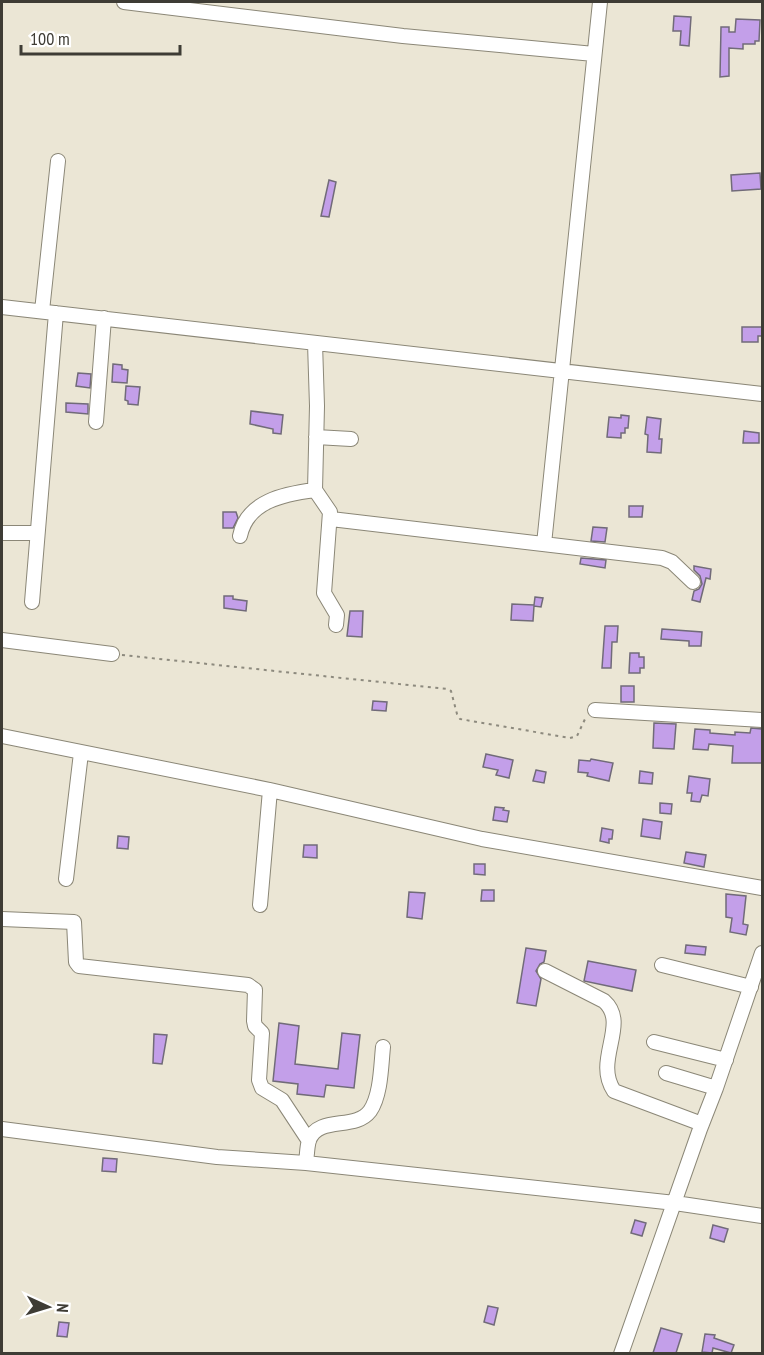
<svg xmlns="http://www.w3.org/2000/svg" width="764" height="1355" font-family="'PT Sans Narrow',sans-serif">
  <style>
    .building { fill: #c39fe9; stroke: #716b79; stroke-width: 1.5 }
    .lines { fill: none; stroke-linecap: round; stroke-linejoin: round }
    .minor-casing { stroke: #8b8777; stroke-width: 16 }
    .path { stroke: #8d8a7e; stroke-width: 2; stroke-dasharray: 3 4.5; stroke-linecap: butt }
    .minor { stroke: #fff; stroke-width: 14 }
  </style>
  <rect width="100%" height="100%" fill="#ebe6d5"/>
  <path class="building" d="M674 16 691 17 689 46 680 45 681 31H673Z
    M736 19 760 20 759 41H755V44H743V49L729 48V76L720 77 721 27H729V32H735Z
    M760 173 761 189 732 191 731 175Z
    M329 180 336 182 329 217 321 216Z
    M742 327H762V336H758V342H742Z
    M113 364 122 365V369L128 370 127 383 112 382Z
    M78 373 91 374 90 388 76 386Z
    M126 386 140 387 138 405 128 404V401L125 400Z
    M66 403 88 404V414L66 412Z
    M251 411 283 415 281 434 273 433V429L250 424Z
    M621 415 629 416 628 428H625V433H621V438L607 437 609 417 621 418Z
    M647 417 661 419 659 439H662L661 453 647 452 648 435 645 434Z
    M744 431 759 433V443H743Z
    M629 506H643L642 517H629Z
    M223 512H236L238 518 233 528H223Z
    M593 527 607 528 605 542 591 541Z
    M581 558 606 560 605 568 580 564Z
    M694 566 711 569 710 579 706 578 700 602 692 600 694 591 699 589 702 584 700 576 694 570Z
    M224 596H233V599L247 601 246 611 224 608Z
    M535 597 543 598 541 607 534 606 533 621 511 620 512 604 534 605Z
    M350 611H363L362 637 347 636Z
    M605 626H618L617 642H612L611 668H602Z
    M662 629 702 632 701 646H689V641L661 639Z
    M630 653H639V657H644V668H640V673H629Z
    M621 686H634V702H621Z
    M373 701 387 702 386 711 372 710Z
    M654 723 676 724 674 749 653 748Z
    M751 728 762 729V763H732L733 746 709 744 708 750 693 749 695 729 710 730V733L735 735V732L750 733Z
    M486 754 513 760 509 778 496 775 498 770 483 767Z
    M591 759 613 763 609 781 587 776 588 773 578 772 579 760 590 761Z
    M536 770 546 772 544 783 533 781Z
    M640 771 653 773 652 784 639 783Z
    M689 776 710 779 708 796 702 795 700 802 691 801 692 793H687Z
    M660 803 672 804 671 814 660 813Z
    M495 807 504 808 503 810 509 811 507 822 493 820Z
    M643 819 662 822 660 839 641 836Z
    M602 828 613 830 612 839H609V843L600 841Z
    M118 836 129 837 128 849 117 848Z
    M304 845H317V858L303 857Z
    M686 852 706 855 704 867 684 863Z
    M474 864H485V875L474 874Z
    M482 890H494V901H481Z
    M409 892 425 893 422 919 407 917Z
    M726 894 746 896 743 924 748 925 746 935 730 932 732 918 726 917Z
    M686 945 706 947 705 955 685 953Z
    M526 948 546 951 544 962 540 964 536 971 541 979 536 1006 517 1003Z
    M588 961 636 970 632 991 584 981Z
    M279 1023 299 1026 295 1064 338 1069 342 1033 360 1035 354 1088 326 1085 324 1097 297 1094 298 1084 273 1081Z
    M154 1034 167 1035 162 1064 153 1063Z
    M103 1158 117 1159 116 1172 102 1171Z
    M635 1220 646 1223 642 1236 631 1233Z
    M713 1225 728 1229 724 1242 710 1238Z
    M488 1306 498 1308 494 1325 484 1322Z
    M59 1322 69 1323 67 1337 57 1336Z
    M661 1328 682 1334 676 1353H653Z
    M705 1334 715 1335 714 1338 734 1345 731 1353 713 1348 712 1353 702 1352Z"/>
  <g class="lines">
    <g class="minor-casing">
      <path id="minor" d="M124 2 403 36 594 54
        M2 307 762 394
        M42 311 58 161
        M315 343 317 406 315 490 330 512 324 593 337 615 336 625
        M96 422 104 318
        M316 437 351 439
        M331 519 662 558 672 562 693 582
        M2 533H37
        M240 536C247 501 284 494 315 490
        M544 544 600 2
        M32 602 56 313
        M2 640 112 654
        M595 710 762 720
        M2 736 270 790 482 839 762 888
        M66 879 81 753
        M260 905 270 790
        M2 919 74 922 76 962 79 966 248 985 255 990 254 1021 255 1026 262 1033 259 1080 262 1088 282 1100 309 1141
        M662 965 751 987
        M545 971 604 1001C630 1024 593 1060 614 1091L702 1124
        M654 1042 726 1060
        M666 1073 716 1088
        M2 1129 217 1157 306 1163 675 1203 762 1216
        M306 1163C307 1155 307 1147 309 1140 319 1115 355 1131 370 1111 381 1095 381 1066 383 1047
        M621 1354 700 1129 716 1088 762 953"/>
    </g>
    <path class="path" d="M122 655 447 689 451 691 457 714 460 719 570 738 577 736 586 717"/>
    <use href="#minor" class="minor"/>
  </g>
  <rect width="764" height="1355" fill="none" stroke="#3e3c35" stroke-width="6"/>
  <g transform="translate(48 1307) rotate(94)" stroke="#ffffff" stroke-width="4.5" paint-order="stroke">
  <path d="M0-4.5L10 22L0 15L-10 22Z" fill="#3e3c35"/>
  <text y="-9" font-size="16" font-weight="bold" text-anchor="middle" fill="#3e3c35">N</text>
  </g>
  <path d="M21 45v9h159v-9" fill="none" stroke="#3e3c35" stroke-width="3"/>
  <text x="30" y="45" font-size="18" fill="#3e3c35" stroke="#ffffff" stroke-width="4.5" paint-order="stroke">100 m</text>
</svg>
